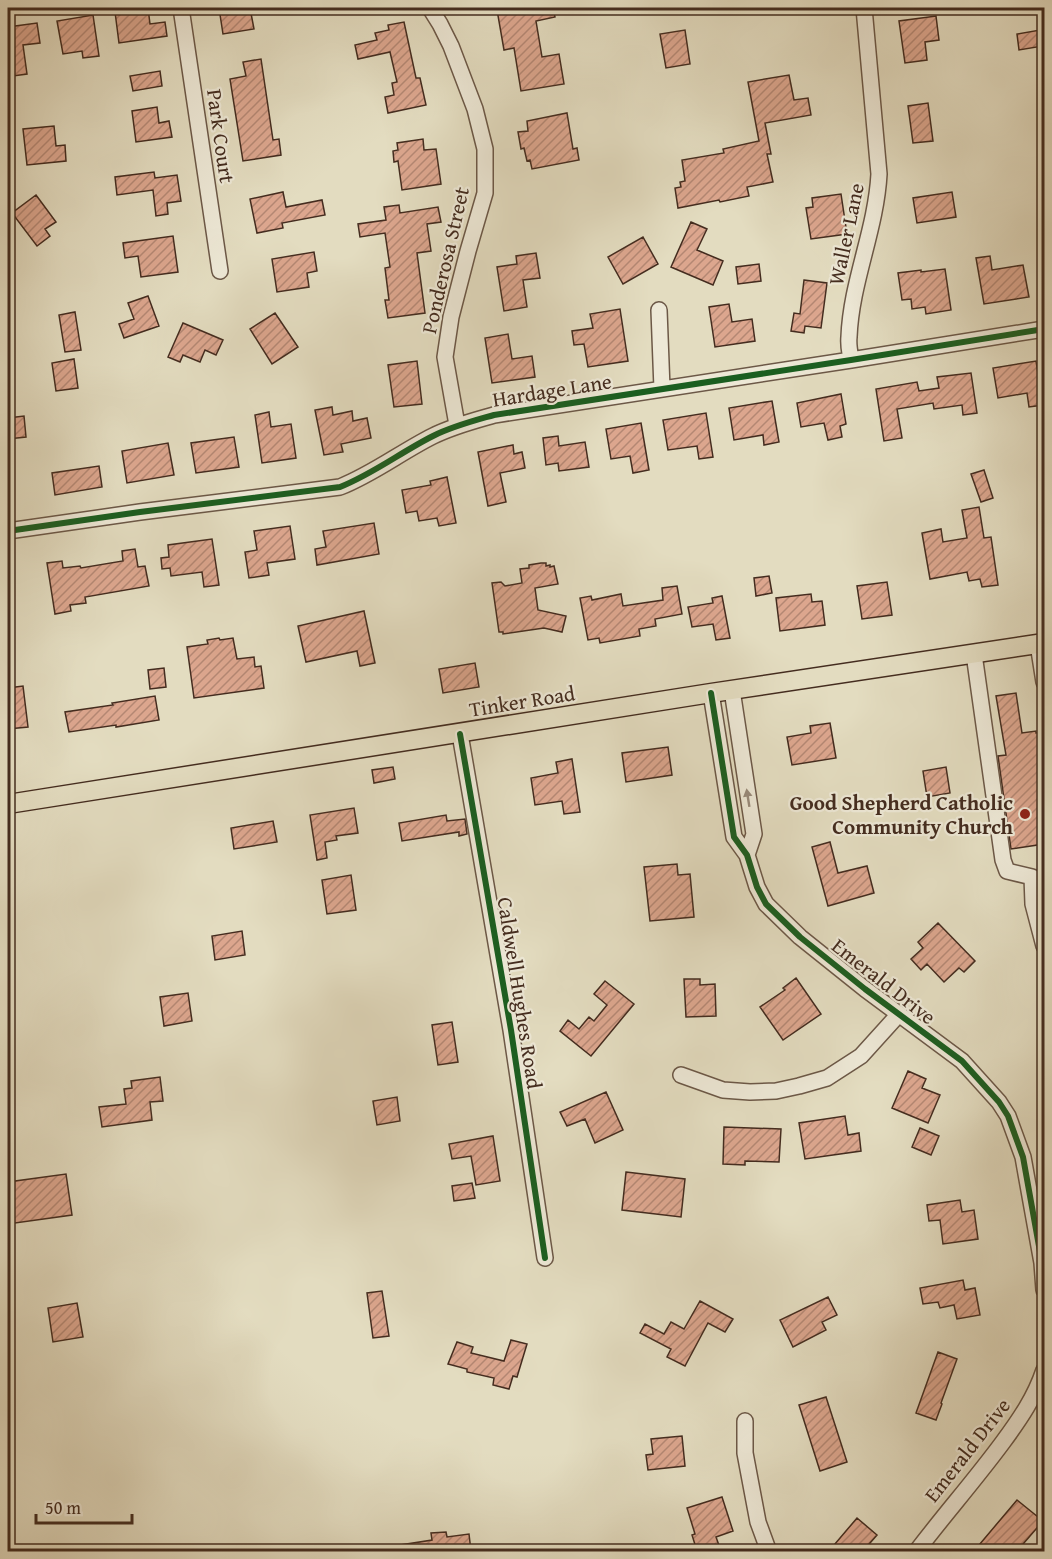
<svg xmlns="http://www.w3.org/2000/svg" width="1052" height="1559" font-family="'Gentium Book Plus',serif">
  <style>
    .building { fill: url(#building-hatch); stroke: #442c1f; stroke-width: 1.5 }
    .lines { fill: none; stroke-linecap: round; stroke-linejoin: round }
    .minor-casing { stroke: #6c5847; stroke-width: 18 }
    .major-casing { stroke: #442c1f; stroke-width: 21 }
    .minor { stroke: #ede8d6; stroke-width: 15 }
    .major { stroke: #e3dcc0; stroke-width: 18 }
    .cycleway-casing { stroke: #ede8d6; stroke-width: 10 }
    .cycleway { stroke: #1b5e20; stroke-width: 6 }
    .oneway { fill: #988a7a }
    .poi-dot { fill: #8f2418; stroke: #ede8d6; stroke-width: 2 }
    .labels { text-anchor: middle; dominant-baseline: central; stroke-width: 4.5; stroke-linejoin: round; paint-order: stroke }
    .street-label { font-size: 21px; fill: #442c1f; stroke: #ede8d6 }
    .poi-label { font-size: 21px; font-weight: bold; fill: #442c1f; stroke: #ede8d6; text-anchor: end }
  </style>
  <defs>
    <pattern id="building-hatch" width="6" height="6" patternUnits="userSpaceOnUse" patternTransform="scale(1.5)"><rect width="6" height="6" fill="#dca68e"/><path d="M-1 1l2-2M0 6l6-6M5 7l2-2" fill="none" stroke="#b48773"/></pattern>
  </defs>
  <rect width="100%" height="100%" fill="#e3dcc0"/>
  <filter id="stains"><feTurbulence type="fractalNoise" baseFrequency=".00333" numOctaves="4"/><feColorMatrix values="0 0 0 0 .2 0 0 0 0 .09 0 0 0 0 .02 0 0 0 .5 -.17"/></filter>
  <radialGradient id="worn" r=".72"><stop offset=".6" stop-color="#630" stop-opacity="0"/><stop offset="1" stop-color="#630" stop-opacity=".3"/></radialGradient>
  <path class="building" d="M148 8 150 24 165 22 167 36 119 43 115 12Z
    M219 8H250L254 29 223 34Z
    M513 8H553L555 17 536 21 542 57 559 54 564 84 521 91 514 48 504 50 497 10Z
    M93 15 99 56 83 58 82 51 63 54 57 21Z
    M936 16 939 40 925 42 927 60 905 63 899 21Z
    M404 22 416 78H420L426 105 388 113 385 97 394 95 392 83 397 82 390 52 358 59 355 45 377 40 375 33 389 30 388 25Z
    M37 23 40 43 23 45 27 74 13 76 12 68 8 69V27Z
    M685 30 690 64 666 68 660 34Z
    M1040 30 1043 46 1019 50 1017 34Z
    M261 59 273 140 279 139 281 155 243 161 230 79 246 76 243 62Z
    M160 71 162 86 133 91 130 76Z
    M789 75 794 100 808 98 811 115 765 123 771 154H767L773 182 747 187 749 196 720 202 719 200 678 208 675 188 681 187 680 182 685 181 682 160 724 153 723 149 759 141 748 82Z
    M928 103 933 141 913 143 908 106Z
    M157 107 159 123 169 121 172 137 136 142 132 111Z
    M567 113 573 149 577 148 579 160 532 169 530 160 527 161 524 148 521 149 518 132 528 131 527 121Z
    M54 126 56 146 65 145 66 161 27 165 23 129Z
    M423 139 424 150 436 149 441 184 402 190 398 161 394 162 393 151 398 150 397 143Z
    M154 172 155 178 177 175 181 201 167 203 168 214 156 216 153 190 117 195 115 177Z
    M283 192 286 207 322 200 325 215 282 223 283 228 257 233 250 199Z
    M952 192 956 217 917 223 913 198Z
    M841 194 847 234 811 239 806 208 813 207 812 198Z
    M36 195 56 222 45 229 50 236 37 246 12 213Z
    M399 205 400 213 438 207 441 222 427 224 431 251 417 253 425 313 388 318 385 300H389L385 268 390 267 385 233 360 237 358 224 386 220 384 207Z
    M691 222 707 229 697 250 723 261 713 285 671 267Z
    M173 236 178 272 141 277 138 256 125 258 123 243Z
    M643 237 658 264 623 284 608 257Z
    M314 252 317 271 307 273 309 287 277 292 272 259Z
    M536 253 540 278 523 280 527 307 504 311 497 267 517 264 516 256Z
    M990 256 992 270 1023 265 1029 297 984 304 976 258Z
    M759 264 761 281 738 284 736 267Z
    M945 269 951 310 926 314 925 307 912 309 911 299 902 300 898 273 921 270V272Z
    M804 280 827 283 821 328 805 326 804 333 791 331 794 313 800 314Z
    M148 296 159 326 124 338 119 324 134 319 128 303Z
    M729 304 732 322 752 319 755 341 715 347 709 307Z
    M620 309 628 361 588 367 584 344 574 345 572 331 593 328 590 314Z
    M75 312 81 350 65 352 59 315Z
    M275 313 298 347 272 364 250 329Z
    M183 323 223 340 216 355 205 350 200 362 183 355 180 362 168 357Z
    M508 334 512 359 532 356 535 377 492 383 485 338Z
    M74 359 78 388 56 391 52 363Z
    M417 361 422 404 394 407 388 365Z
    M1036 361 1043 405 1029 407 1027 393 998 398 993 368Z
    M971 373 977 413 963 415 962 405 934 409 933 403 897 409 902 438 884 441 876 389 917 382 919 391 939 388 937 377Z
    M841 394 846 424 840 426 842 437 828 440 824 423 801 427 797 403Z
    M772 401 779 442 764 445 763 435 734 440 729 408Z
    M332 407 333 415 352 411 353 421 367 418 371 438 341 444 343 452 324 455 315 410Z
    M269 412 271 427 291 424 296 458 262 463 255 415Z
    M706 413 713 457 699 459 697 446 668 450 663 420Z
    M24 416 26 437 8 439V418Z
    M641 423 649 470 633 473 630 456 611 459 606 429Z
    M558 436 559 446 585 442 589 467 559 471 558 463 546 465 543 438Z
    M234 437 239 467 196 473 191 443Z
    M168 443 174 475 127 483 122 451Z
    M513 445 514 454 522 452 525 468 500 473 506 502 488 506 478 452Z
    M99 466 102 487 55 495 52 473Z
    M984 470 993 498 981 502 971 474Z
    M447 477 456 523 439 526 437 518 419 521 417 511 406 513 402 490 431 485 430 481Z
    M979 507 984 538 991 537 998 585 982 587 980 579 969 581 967 572 930 579 922 533 941 529 943 542 967 538 962 510Z
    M374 523 379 554 317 565 315 549 326 547 323 531Z
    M290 526 295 559 267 563 269 575 249 578 245 552 257 550 254 531Z
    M212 539 219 585 204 587 202 572 171 576 170 568 162 569 161 558 169 557 168 545Z
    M135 549 138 567 145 566 149 586 85 597 86 603 70 605 71 611 55 614 47 563 62 561 63 568 80 566 81 568 123 561 122 551Z
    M541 563H546V566L550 565V567L554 566 558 584 535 588 538 610 566 616 562 632 544 628 503 634V632H499L492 583 501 582 505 586 522 583 520 569 529 568V565Z
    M769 576 772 593 756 596 754 578Z
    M887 582 892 615 862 619 857 586Z
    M677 586 682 614 655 619 656 626 639 629 640 636 600 643 599 638 588 640 580 598 591 596 592 600 621 594 623 606 663 600 662 588Z
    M811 594 812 602 822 601 825 625 780 631 776 598Z
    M722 596 730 638 716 640 713 624 692 627 688 607 713 603 712 598Z
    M364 611 375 663 360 666 357 651 306 662 298 626Z
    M219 638 220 640 233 638 237 659 254 657 255 667 261 666 264 688 194 698 187 647 208 644 207 640Z
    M475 663 479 687 443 693 439 669Z
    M164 668 166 687 150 689 148 670Z
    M23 686 28 727 8 729V700H9L8 688Z
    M1016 693 1022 733 1036 731V733L1044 732V844L1011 849 998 756 1006 755 996 696Z
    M155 696 159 720 116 727V725L69 732 65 712 113 705 112 703Z
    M830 723 836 758 792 765 787 737 811 733 810 726Z
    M668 747 672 775 626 782 622 753Z
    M572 759 580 812 564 814 562 801 535 805 531 778 558 773 556 762Z
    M393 767 395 779 374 783 372 770Z
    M946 767 950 793 927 797 923 771Z
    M354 808 358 833 336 836 337 840 325 842 327 858 317 860 310 815Z
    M446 815 447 821 465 819 467 834 459 836V832L402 841 399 823Z
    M273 821 277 842 234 849 231 828Z
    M830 842 838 873 867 866 874 893 828 906 812 847Z
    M677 864 678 875 690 874 694 917 650 921 644 867Z
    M351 875 356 910 327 914 322 880Z
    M938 923 975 961 964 972 959 968 944 982 927 964 921 970 911 959 923 948 918 942Z
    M242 931 245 955 215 960 212 936Z
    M796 978 821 1014 783 1040 760 1007 785 990 783 988Z
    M684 979H700V985L715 984 716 1016 686 1017Z
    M605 981 634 1004 591 1056 560 1031 568 1020 579 1029 589 1017 594 1021 607 1005 594 994Z
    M188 993 192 1021 164 1026 160 997Z
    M452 1022 458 1062 438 1065 432 1025Z
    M908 1071 926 1079 922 1088 940 1095 928 1123 892 1108Z
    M160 1077 163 1101 150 1102 152 1120 102 1127 99 1107 126 1104 124 1089 132 1088 131 1081Z
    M606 1092 623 1130 595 1143 585 1119 567 1126 560 1112Z
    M397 1097 400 1121 377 1125 373 1101Z
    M845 1116 848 1135 859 1133 861 1151 805 1159 799 1123Z
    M724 1127 781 1129 779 1162 745 1161V1165L723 1164Z
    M920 1128 939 1136 931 1155 912 1147Z
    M493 1136 500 1181 476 1185 471 1156 452 1159 449 1144Z
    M626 1172 685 1179 681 1217 622 1210Z
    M66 1174 72 1215 8 1224V1182Z
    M472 1183 475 1198 454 1201 452 1186Z
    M960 1200 962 1212 974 1210 978 1239 943 1244 940 1220 929 1221 927 1205Z
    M963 1280 965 1290 975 1288 980 1315 957 1319 954 1305 940 1308 938 1302 923 1304 920 1288Z
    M382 1291 389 1336 373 1338 367 1293Z
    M828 1297 837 1315 822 1322 826 1330 793 1347 780 1320Z
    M700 1301 733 1319 725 1332 708 1323 685 1366 667 1357 671 1349 640 1333 645 1324 664 1334 671 1322 684 1329Z
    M77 1303 83 1337 53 1342 48 1308Z
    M511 1340 527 1344 517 1377 513 1376 509 1389 493 1385 494 1378 467 1372V1369L448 1364 457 1342 473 1347 471 1353 504 1361Z
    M938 1352 957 1359 941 1403 942 1404 936 1420 916 1413Z
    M826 1397 847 1462 820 1471 799 1405Z
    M682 1436 685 1466 648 1470 646 1455 653 1454 651 1439Z
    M722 1497 733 1531 716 1537 721 1551H697L692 1535 695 1534 687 1508Z
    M1017 1500 1043 1521 1017 1551H974Z
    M857 1518 877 1535 863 1551H829Z
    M446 1532 447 1537 469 1534 471 1551H394V1546L432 1540 431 1533Z"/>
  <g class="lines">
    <g class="minor-casing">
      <path id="minor" d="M181 8 220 271
        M430 8 440 24 451 46 475 109 485 149V193L468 251 451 317 445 357 457 425
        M659 310 662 389
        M851 360C850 353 848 345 849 337 851 282 876 230 879 174L864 8
        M8 531 140 512 340 487C373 474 401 452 433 436 453 426 473 421 494 415L851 360 1044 329
        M1038 644 1044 682
        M974 654 1003 860 1007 871 1032 877 1033 904 1044 946
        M732 690 754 834 747 855
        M711 693 734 837 747 855 757 887 766 904 800 937 865 989 962 1061 999 1102 1008 1116 1023 1157 1042 1263 1044 1290
        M460 734 511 1030 545 1258
        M681 1075 723 1090 750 1092 776 1091 799 1086 827 1078 861 1056 899 1014
        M745 1421V1453L758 1522 769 1552
        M916 1552C944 1515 975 1480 1003 1442 1020 1419 1035 1397 1044 1370"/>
    </g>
    <g class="major-casing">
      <path id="major" d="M8 804 711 693 1044 643"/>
    </g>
    <use href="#minor" class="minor"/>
    <use href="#major" class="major"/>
    <g class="cycleway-casing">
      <path id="cycleway" d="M8 531 140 512 340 487C373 474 401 452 433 436 453 426 473 421 494 415L851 360 1044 329
        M711 693 734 837 747 855 757 887 766 904 800 937 865 989 962 1061 999 1102 1008 1116 1023 1157 1042 1263 1044 1290
        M460 734 511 1030 545 1258"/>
    </g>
    <use href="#cycleway" class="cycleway"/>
  </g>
  <defs><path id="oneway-solid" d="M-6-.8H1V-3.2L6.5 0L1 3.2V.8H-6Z" transform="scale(1.5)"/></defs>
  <use class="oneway" href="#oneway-solid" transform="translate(748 798) rotate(-99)"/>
  <circle class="poi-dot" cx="1025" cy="814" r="6"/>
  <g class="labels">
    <g class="street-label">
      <text transform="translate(221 136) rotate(82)">Park Court</text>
      <text transform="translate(846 234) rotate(-78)">Waller Lane</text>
      <text transform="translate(445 260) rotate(-77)">Ponderosa Street</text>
      <text transform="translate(552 390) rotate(-9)">Hardage Lane</text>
      <text transform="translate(522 701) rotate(-9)">Tinker Road</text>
      <text transform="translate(884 981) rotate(38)">Emerald Drive</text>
      <text transform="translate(520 993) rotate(81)">Caldwell Hughes Road</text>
      <text transform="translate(967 1450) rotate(-52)">Emerald Drive</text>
    </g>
    <g class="poi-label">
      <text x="1013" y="802">Good Shepherd Catholic<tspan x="1013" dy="24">Community Church</tspan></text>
    </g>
  </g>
  <rect width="1052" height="1559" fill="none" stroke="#e3dcc0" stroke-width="30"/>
  <rect x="9" y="9" width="1034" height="1541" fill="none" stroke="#442c1f" stroke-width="3"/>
  <rect x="15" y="15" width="1022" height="1529" fill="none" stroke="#442c1f" stroke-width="1.5"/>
  <path d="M36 1514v9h96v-9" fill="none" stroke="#442c1f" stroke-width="3"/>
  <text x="45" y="1514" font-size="18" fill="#442c1f" stroke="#ede8d6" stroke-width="4.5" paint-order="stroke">50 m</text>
  <rect width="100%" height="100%" filter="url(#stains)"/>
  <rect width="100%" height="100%" fill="url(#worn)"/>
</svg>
